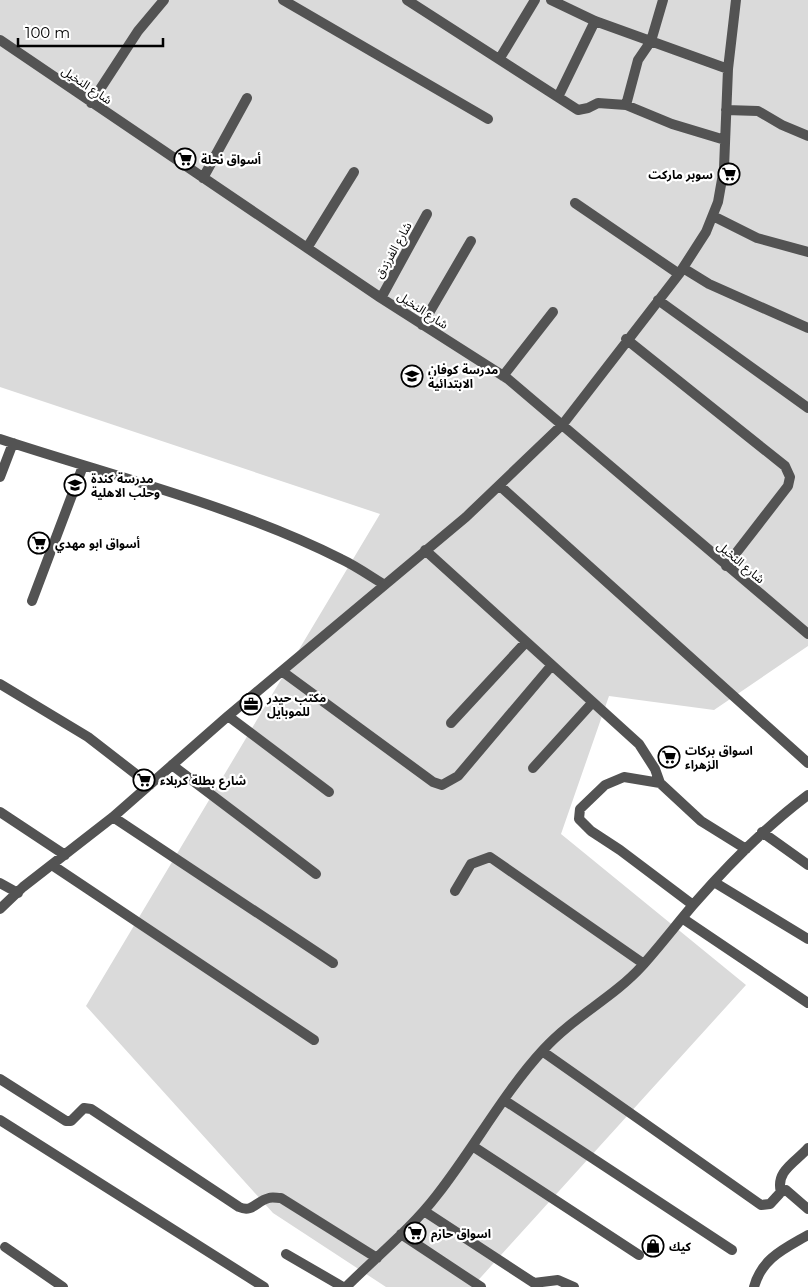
<svg xmlns="http://www.w3.org/2000/svg" width="808" height="1287" font-family="Montserrat,'Noto Sans Arabic',sans-serif">
  <style>
    .green { fill: #dadada }
    .lines { fill: none; stroke-linecap: round; stroke-linejoin: round }
    .street { stroke: #535353; stroke-width: 10 }
    .labels { text-anchor: middle; dominant-baseline: central; stroke-width: 4.5; stroke-linejoin: round; paint-order: stroke }
    .street-label { font-size: 12px; fill: #000; stroke: #fff }
    .poi-label { font-size: 12px; font-weight: bold; fill: #000; stroke: #fff; text-anchor: start }
  </style>
  <rect width="100%" height="100%" fill="#fff"/>
  <path class="green" d="M0 0H808V646L714 710 609 696 561 834 746 985 472 1287H386L273 1213 86 1006 380 514 0 387Z"/>
  <g class="lines">
    <path class="street" d="M283 0 488 119
      M407 0 578 110 588 108 598 103 626 105
      M551 0 595 21 728 69
      M663 0 651 41 638 60 626 105 672 124 725 140
      M0 40 381 298 508 379 808 634
      M500 58 535 0
      M558 97 595 21
      M91 103 138 31 164 0
      M726 110 758 111 782 125 808 136
      M203 178 247 98
      M575 203 679 274
      M713 216 757 238 808 252
      M307 248 354 172
      M683 268 709 284 808 328
      M381 298 427 214
      M658 300 808 408
      M422 325 471 241
      M626 339 785 466 790 477 788 486 726 566
      M503 376 553 312
      M0 439C112 476 236 506 341 559 356 566 370 576 383 584
      M0 477 13 443
      M500 486 808 763
      M425 550 639 744 655 769 660 783 701 821 746 849
      M32 601 83 466
      M283 672 433 782 442 785 458 776 552 665
      M0 684 88 737 150 785
      M228 716 329 792
      M451 723 526 642
      M172 765 316 874
      M533 768 592 703
      M660 783 624 777 605 785 580 809 579 819 591 831 620 850 693 905
      M0 812 65 855
      M113 817 333 963
      M762 832 808 865
      M52 865 314 1040
      M714 882 808 939
      M0 883 18 893
      M455 891 471 864 490 857 644 964
      M0 909 23 887 113 817 228 716 466 517 563 424 679 274 706 232 718 202 724 168 728 69 736 0
      M682 918 808 1003
      M542 1051 761 1205 770 1204 781 1192 786 1190 808 1209
      M0 1079 66 1121H71L84 1108 91 1109 239 1207C253 1213 256 1201 269 1198 272 1197 277 1198 281 1198L377 1258
      M504 1100 732 1250
      M0 1120 264 1287
      M474 1147 639 1255
      M781 1192C775 1171 796 1162 808 1148
      M424 1211 534 1283 558 1280 574 1287
      M401 1234 481 1287
      M5 1247 63 1287
      M286 1254 343 1287
      M346 1287C376 1257 411 1229 437 1195 474 1148 504 1092 544 1049 573 1017 613 998 642 966 660 946 676 925 693 905 728 865 765 827 808 795
      M754 1287C762 1258 784 1249 808 1235"/>
  </g>
  <defs>
    <g id="supermarket-ring" transform="scale(1.125)"><circle r="9.5" fill="#fff" stroke="#000" stroke-width="1.5"/><path d="M-6-5.5h2.5l.6 2H6L4.5 2H-2.5L-4.4-4H-6ZM-1.5 3.2a1.3 1.3 0 1 0 .1 0ZM3 3.2a1.3 1.3 0 1 0 .1 0Z" fill="#000"/></g>
    <g id="school-ring" transform="scale(1.125)"><circle r="9.5" fill="#fff" stroke="#000" stroke-width="1.5"/><path d="M0-5L7-2L0 1L-7-2ZM-4 1L0 2.5L4 1V4Q0 6-4 4Z" fill="#000"/></g>
    <g id="office-ring" transform="scale(1.125)"><circle r="9.5" fill="#fff" stroke="#000" stroke-width="1.5"/><path d="M-6-3h4V-5.5h4V-3h4V5H-6ZM-1-4.5V-3h2v-1.5ZM-6 0V1H6V0Z" fill="#000"/></g>
    <g id="shop-ring" transform="scale(1.125)"><circle r="9.5" fill="#fff" stroke="#000" stroke-width="1.5"/><path d="M-5-2.5h2.3a2.7 3.5 0 0 1 5.4 0H5L5.5 6h-11ZM-1.5-2.5h3a1.5 2.3 0 0 0-3 0Z" fill="#000"/></g>
  </defs>
  <g fill-rule="evenodd">
    <use href="#supermarket-ring" x="185" y="159"/>
    <use href="#supermarket-ring" x="729" y="174"/>
    <use href="#school-ring" x="412" y="376"/>
    <use href="#school-ring" x="75" y="485"/>
    <use href="#supermarket-ring" x="39" y="543"/>
    <use href="#office-ring" x="251" y="704"/>
    <use href="#supermarket-ring" x="669" y="757"/>
    <use href="#supermarket-ring" x="144" y="780"/>
    <use href="#supermarket-ring" x="415" y="1233"/>
    <use href="#shop-ring" x="653" y="1246"/>
  </g>
  <g class="labels">
    <g class="street-label">
      <text transform="translate(87 85) rotate(34)">شارع النخيل</text>
      <text transform="translate(393 250) rotate(-61)">شارع الفرزدق</text>
      <text transform="translate(423 310) rotate(33)">شارع النخيل</text>
      <text transform="translate(741 562) rotate(40)">شارع النخيل</text>
    </g>
    <g class="poi-label">
      <text x="201" y="159">أسواق نحلة</text>
      <text x="713" y="174" text-anchor="end">سوبر ماركت</text>
      <text x="428" y="369">مدرسة كوفان<tspan x="428" dy="14">الابتدائية</tspan></text>
      <text x="91" y="478">مدرسة كندة<tspan x="91" dy="14">وحلب الاهلية</tspan></text>
      <text x="55" y="543">أسواق ابو مهدي</text>
      <text x="267" y="697">مكتب حيدر<tspan x="267" dy="14">للموبايل</tspan></text>
      <text x="685" y="750">اسواق بركات<tspan x="685" dy="14">الزهراء</tspan></text>
      <text x="160" y="780">شارع بطلة كربلاء</text>
      <text x="431" y="1233">اسواق حازم</text>
      <text x="669" y="1246">كيك</text>
    </g>
  </g>
  <path d="M18 38v8h145v-8" fill="none" stroke="#000000" stroke-width="2.5"/>
  <text x="25" y="38" font-size="15" fill="#000000" stroke="#ffffff" stroke-width="4" paint-order="stroke">100 m</text>
</svg>
